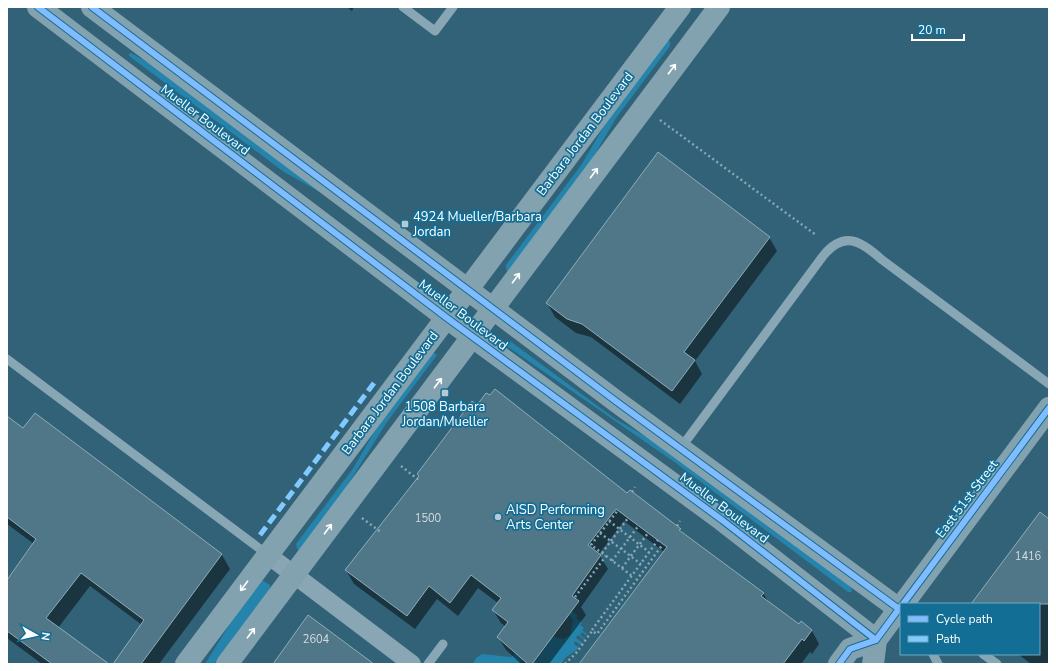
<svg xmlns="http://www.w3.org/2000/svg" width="1056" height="671" font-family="'Nunito Sans',sans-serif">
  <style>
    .green { fill: #2484ab }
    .shadow { fill: #0007 }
    .building { fill: #507788; stroke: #8eacb8 }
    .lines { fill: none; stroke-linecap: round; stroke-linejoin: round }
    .path { stroke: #88a6b4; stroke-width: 2.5; stroke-dasharray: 2 3; stroke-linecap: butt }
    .lane { stroke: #88a6b4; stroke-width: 9 }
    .street { stroke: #88a6b4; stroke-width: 18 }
    .secondary { stroke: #82a2af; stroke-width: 22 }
    .quiet { stroke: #80caff; stroke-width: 5; stroke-dasharray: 10 5; stroke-linecap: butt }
    .cycleway-casing { stroke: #136e96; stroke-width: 8 }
    .cycleway { stroke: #80bcff; stroke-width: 6 }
    .oneway { stroke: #fff }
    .poi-dot { fill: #b7c8d0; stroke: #136e96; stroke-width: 1.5 }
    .labels { text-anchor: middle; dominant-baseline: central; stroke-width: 3.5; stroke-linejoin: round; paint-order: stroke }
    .number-label { font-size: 11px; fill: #d3dde1 }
    .street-label { font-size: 13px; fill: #fff; stroke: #136e96 }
    .poi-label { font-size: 13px; fill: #fff; stroke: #136e96; text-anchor: start }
  </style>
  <rect width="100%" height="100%" fill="#316278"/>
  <path class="green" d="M668 40 670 42V46L616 118 590 163 508 271 506 270V265L582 164 611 114Z
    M131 53 165 72 320 192 284 172 129 56V54Z
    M510 341 614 418 662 446 851 587 852 592H848L673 461 508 347 507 345Z
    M432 352 437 355 387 422 340 497 299 550 297 549 296 544 352 470 382 419Z
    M262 580 270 585V590L214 664H205L236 614Z
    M572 611 578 616 576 618 582 623 580 625 584 628 582 630 587 634 586 635 582 632 580 635 585 639 584 640 578 635 576 638 583 643 581 645 575 641 574 644 579 648 565 658 561 664H532L553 636 563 639 570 635 573 620 569 615Z
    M542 633 519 664H473L476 658 482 654 511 657Z"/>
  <path class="shadow" d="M347 7H354L352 11Z
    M769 237 777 251 695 361 702 374 680 404 591 337 576 333 555 317 547 303Z
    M35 414 222 555 230 569 159 664H114L142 625 90 586 58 628 107 664H42L7 638V582L34 544 7 524V421L23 429Z
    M418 474 628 494 680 529 683 534 763 593 768 601 799 625 801 623 812 631 819 644 812 654 810 652 801 664H580L664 552 624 521 599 554 608 569 581 607 586 615 549 664H521L506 650 498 637 506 627 501 623 493 610 498 603 478 588 458 616 437 599 415 629 354 584 346 570 419 477Z
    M1049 520V664H1031L1018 654H1039V604H972Z"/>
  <path class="building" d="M658 152 770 237 684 352 695 360 672 391 582 324 567 319 546 303Z
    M495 389 627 493 630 490 681 529 679 530 764 593 761 596 799 624 801 621 812 630 804 641 802 639 783 664H579L667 547 616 509 588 545 601 555 572 596 579 601 532 664H528L497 637 508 622 492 610 501 598 471 575 450 603 429 586 407 616 345 570 419 476 417 474 472 401 477 405 486 393 490 395Z
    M35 413 222 554 141 664H113L144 620 81 573 46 618 109 664H52L7 631V580L36 539 7 517V416L23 428Z
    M1040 512 1049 519V604H971Z
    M308 615 374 664H273Z"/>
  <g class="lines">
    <path class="path" d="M660 120 816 235
      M401 466 420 481
      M632 492 635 487
      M362 518 382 533
      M609 521 649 552
      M677 526 680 521
      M600 533 641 564
      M602 553 628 518
      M606 556 632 576
      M612 561 639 525
      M622 568 648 533
      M575 597 606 556 591 545 618 510
      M592 630 658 540
      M565 664 577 652 592 631 597 634 663 544"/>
    <path class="lane" d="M403 7 435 31 453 7
      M7 359 268 555
      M680 449 823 256C844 230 861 241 881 259L1049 384
      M933 654 938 664
      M983 654 997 664
      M428 664 443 644"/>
    <path class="street" d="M268 555 412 664"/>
    <path class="secondary" d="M38 7 447 318 722 520 876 640
      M92 7 617 402 899 609
      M903 604 1049 408
      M186 664 680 7
      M227 664 719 7
      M839 664 850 649 876 640
      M873 664 876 640 901 606"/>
    <path class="quiet" d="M260 535 374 383"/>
    <g class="cycleway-casing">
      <path id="cycleway" d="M38 7 447 318 722 520 876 640
        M92 7 617 402 899 609
        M903 604 1049 408
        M839 664 850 649 876 640 901 606"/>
    </g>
    <use href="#cycleway" class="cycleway"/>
  </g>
  <defs><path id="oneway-shaft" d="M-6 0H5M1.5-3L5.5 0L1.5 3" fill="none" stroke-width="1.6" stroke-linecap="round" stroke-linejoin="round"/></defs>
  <g class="oneway">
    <use href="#oneway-shaft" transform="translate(672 69) rotate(-53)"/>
    <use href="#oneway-shaft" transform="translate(594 173) rotate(-53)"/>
    <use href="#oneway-shaft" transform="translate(516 278) rotate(-53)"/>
    <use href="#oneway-shaft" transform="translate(438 383) rotate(-53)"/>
    <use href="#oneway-shaft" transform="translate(328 529) rotate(-53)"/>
    <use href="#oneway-shaft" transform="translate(244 586) rotate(127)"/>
    <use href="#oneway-shaft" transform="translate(251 633) rotate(-53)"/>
  </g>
  <g class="poi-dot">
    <rect x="401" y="220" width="8" height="8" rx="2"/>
    <rect x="441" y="389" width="8" height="8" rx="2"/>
    <circle cx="498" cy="517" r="4"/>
  </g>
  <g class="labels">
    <g class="number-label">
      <text x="428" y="518">1500</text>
      <text x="1028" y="556">1416</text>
      <text x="316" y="639">2604</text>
    </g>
    <g class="street-label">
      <text transform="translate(205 120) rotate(37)">Mueller Boulevard</text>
      <text transform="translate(585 134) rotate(-53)">Barbara Jordan Boulevard</text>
      <text transform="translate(463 315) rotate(37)">Mueller Boulevard</text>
      <text transform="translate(390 393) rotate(-53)">Barbara Jordan Boulevard</text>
      <text transform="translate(967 499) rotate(-53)">East 51st Street</text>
      <text transform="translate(724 508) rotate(37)">Mueller Boulevard</text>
    </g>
    <g class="poi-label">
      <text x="413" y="217">4924 Mueller/Barbara<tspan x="413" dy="15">Jordan</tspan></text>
      <text x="445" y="407" text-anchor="middle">1508 Barbara<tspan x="445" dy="15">Jordan/Mueller</tspan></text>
      <text x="506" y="510">AISD Performing<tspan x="506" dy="15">Arts Center</tspan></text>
    </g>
  </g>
  <rect width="1056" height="671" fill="none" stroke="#ffffff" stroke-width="16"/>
  <rect x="900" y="603" width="140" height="52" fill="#136e96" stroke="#71a8c0"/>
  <rect x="908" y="616" width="20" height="6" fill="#80bcff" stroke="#71a8c0"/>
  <text x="936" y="623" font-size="12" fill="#ffffff">Cycle path</text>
  <rect x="908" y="636" width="20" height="6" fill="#80caff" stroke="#71a8c0"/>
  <text x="936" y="643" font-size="12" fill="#ffffff">Path</text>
  <g transform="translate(36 635) rotate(98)" stroke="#136e96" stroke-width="3" paint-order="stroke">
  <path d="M0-3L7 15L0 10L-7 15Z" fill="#ffffff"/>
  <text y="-6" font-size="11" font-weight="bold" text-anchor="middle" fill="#ffffff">N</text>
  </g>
  <path d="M912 34v6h52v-6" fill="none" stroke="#ffffff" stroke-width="2"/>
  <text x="918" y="34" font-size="12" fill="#ffffff" stroke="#136e96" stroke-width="3" paint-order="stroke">20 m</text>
</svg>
